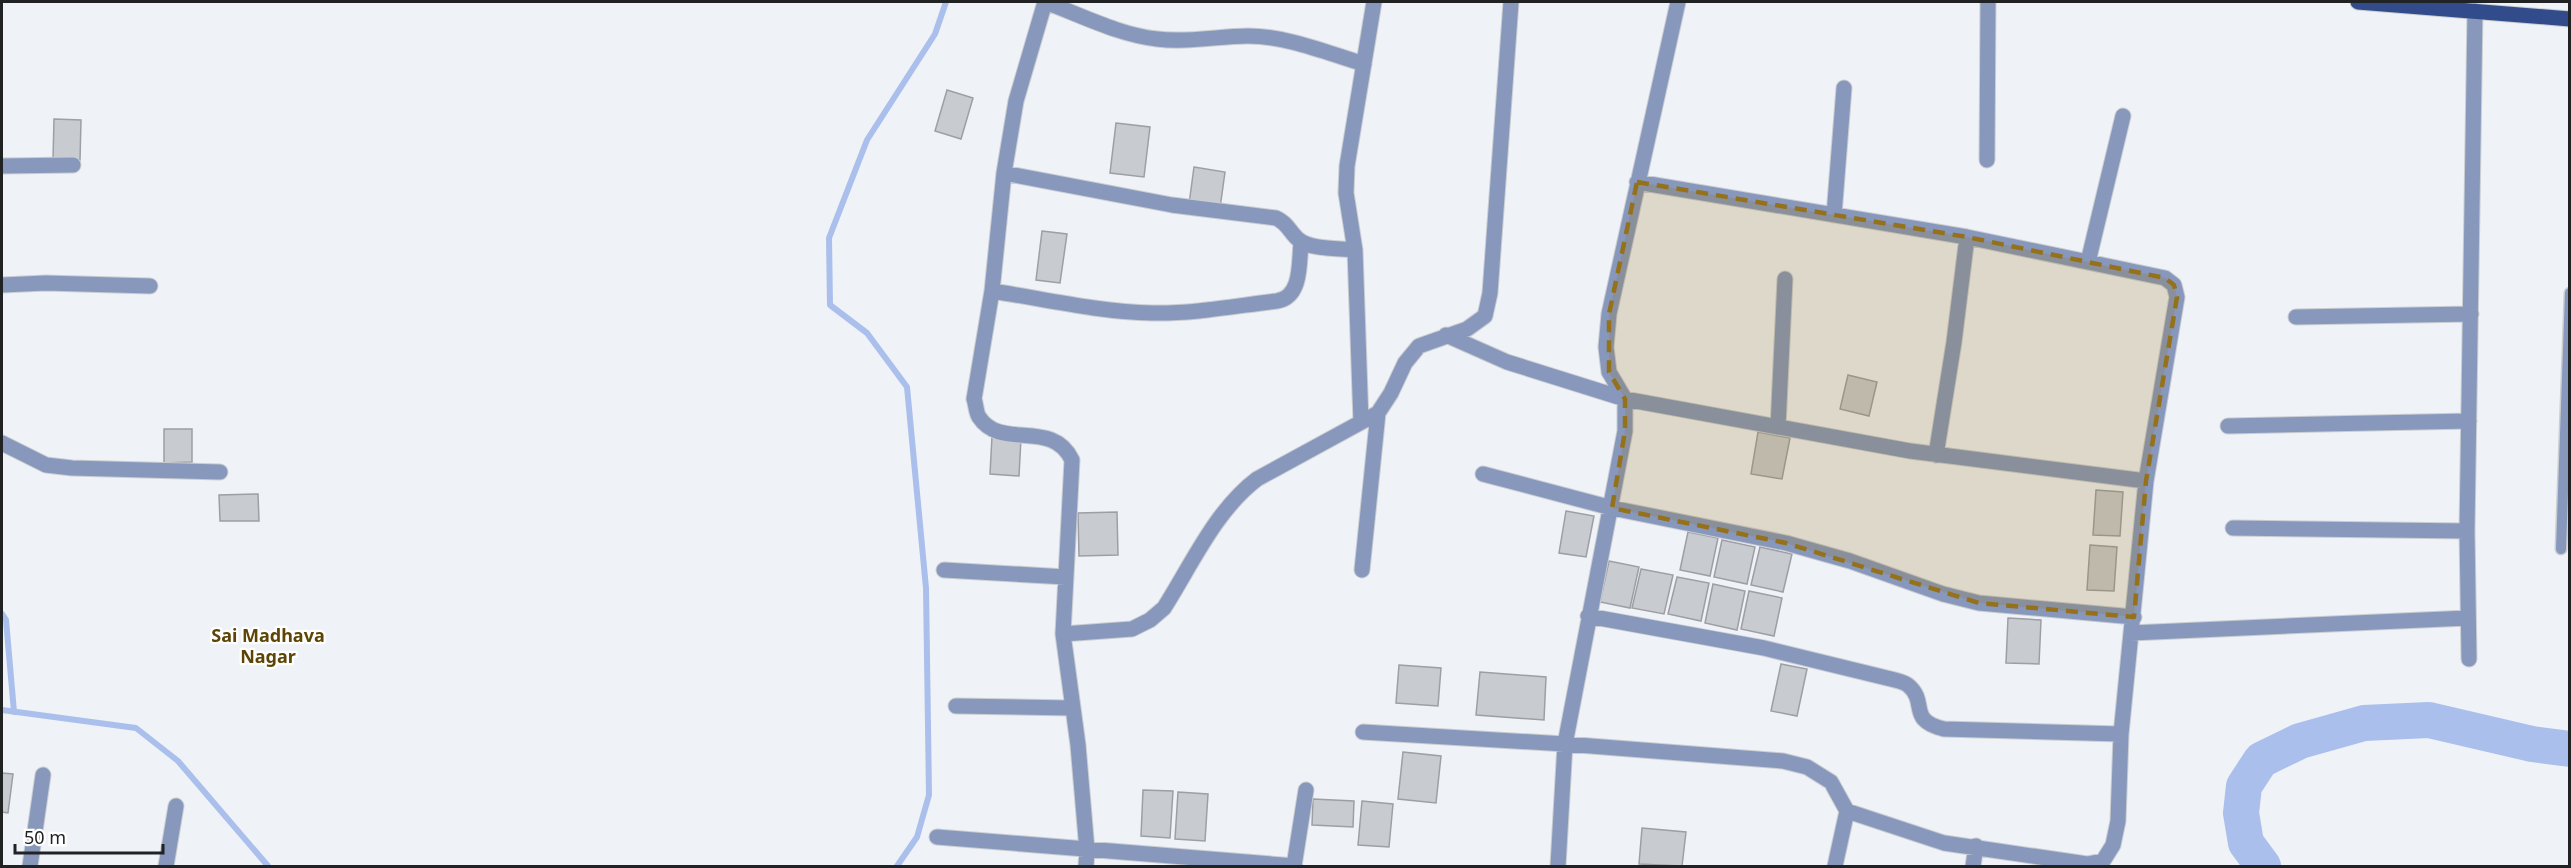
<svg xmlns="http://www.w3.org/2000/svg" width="2571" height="868" font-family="'Noto Sans',sans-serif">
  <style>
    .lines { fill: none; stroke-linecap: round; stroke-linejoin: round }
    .stream { stroke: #aabfeb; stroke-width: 6 }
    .river { stroke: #aabfeb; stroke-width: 36 }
    .building { fill: #c8cbd0; stroke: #9d9fa5; stroke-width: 1.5 }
    .service-casing { stroke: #cacdd1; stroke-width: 13 }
    .minor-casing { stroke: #cacdd1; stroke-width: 17 }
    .primary-casing { stroke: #cacdd1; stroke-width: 17 }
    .service { stroke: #8798bc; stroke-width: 10 }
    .minor { stroke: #8798bc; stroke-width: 15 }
    .primary { stroke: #324c8b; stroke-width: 15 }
    .marked { fill: #94711a; fill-opacity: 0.2; stroke: #94711a; stroke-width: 4.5; stroke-dasharray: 12 8; stroke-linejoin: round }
    .labels { text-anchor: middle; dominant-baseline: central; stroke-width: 4.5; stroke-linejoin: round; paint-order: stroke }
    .neighbourhood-label { font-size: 18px; font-weight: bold; fill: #5d4506; stroke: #fff }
  </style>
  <rect width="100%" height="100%" fill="#eff2f7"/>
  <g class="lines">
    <path class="stream" d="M2 614 6 620 14 712
      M2 710 136 728 178 761 268 866
      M897 866 917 837 929 795 926 588 907 387 867 333 830 305 829 238 867 140 935 34 946 2"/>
    <path class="river" d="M2263 866 2246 843 2241 813 2244 786 2261 760 2300 741 2364 723 2429 720 2532 744 2570 749"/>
  </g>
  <path class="building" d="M947 90 973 98 961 139 935 131Z
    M54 119 81 120 80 160 53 159Z
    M1116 123 1150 127 1144 177 1110 173Z
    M1194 167 1225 172 1220 208 1189 204Z
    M1042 231 1067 234 1060 283 1036 280Z
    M1848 375 1877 382 1869 416 1840 409Z
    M164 429H192V462L164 463Z
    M1758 432 1790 438 1782 479 1751 474Z
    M992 436 1021 438 1019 476 990 474Z
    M2096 490 2123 492 2120 536 2093 535Z
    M258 494 259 521H220L219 495Z
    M1566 511 1594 516 1586 557 1559 553Z
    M1117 512 1118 555 1079 556 1078 513Z
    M1688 532 1718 538 1710 576 1680 570Z
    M1722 540 1755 547 1747 584 1714 577Z
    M2090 545 2117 547 2114 591 2087 590Z
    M1760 547 1792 554 1783 592 1751 585Z
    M1609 561 1639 567 1630 608 1600 602Z
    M1641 569 1673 575 1664 614 1632 608Z
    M1677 577 1709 583 1701 621 1668 614Z
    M1713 584 1745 591 1737 630 1705 623Z
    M1749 591 1782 598 1774 636 1741 629Z
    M2008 618 2041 620 2039 664 2006 663Z
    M1781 664 1807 669 1797 716 1771 711Z
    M1399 665 1441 668 1438 706 1396 703Z
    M1480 672 1546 677 1544 720 1476 715Z
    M1403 752 1441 756 1436 803 1398 799Z
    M2 773 13 774 8 813 2 812Z
    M1143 790 1173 791 1170 838 1141 836Z
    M1178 792 1208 794 1205 841 1175 839Z
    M1313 799 1354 801 1353 827 1312 825Z
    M1362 801 1393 804 1389 847 1358 845Z
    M1642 828 1686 832 1682 866 1639 864Z"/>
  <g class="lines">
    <g class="service-casing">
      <path id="service" d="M2561 549 2570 293"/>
    </g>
    <g class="minor-casing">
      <path id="minor" d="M1045 2 1016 101 1004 173 992 291 974 399C976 404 976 413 979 417 1001 451 1052 418 1072 460L1063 634 1078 745 1087 850 1086 866
        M1045 2C1081 15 1119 35 1157 39 1188 43 1218 36 1248 36 1287 36 1327 53 1364 64
        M1987 160 1988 2
        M2 166 73 165
        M1004 173 1172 205 1276 218C1288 223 1290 233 1299 240 1312 250 1339 248 1355 250
        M1637 182 1967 237 2165 278 2174 285 2177 297 2146 481 2121 734 2118 821 2113 845 2103 861 2087 864 1944 843 1847 811 1835 866
        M1834 215 1844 88
        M2088 262 2123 116
        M2 285 46 283 150 286
        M992 291C1044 299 1099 312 1152 313 1193 314 1235 306 1277 301 1302 297 1299 263 1301 242
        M2296 317 2471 314
        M1446 335 1507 362 1625 399 1910 451 2146 481
        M1361 422 1355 250 1346 193 1347 166 1374 2
        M2228 426 2469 421
        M1778 427 1785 279
        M2 443 46 465 72 468 220 472
        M1936 455 1954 342 1967 237
        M1483 474 1612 508 1786 543 1850 561 1943 594 1979 603 2134 617
        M2233 528 2467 531
        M944 570 1066 577
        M1362 570 1378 413
        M1588 616 1764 648 1895 680C1899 681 1906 683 1909 686 1928 703 1907 720 1944 729L2121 734
        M2131 633 2468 618
        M1063 634 1132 629 1150 620 1164 608C1192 564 1215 511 1257 479L1378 413 1391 393 1405 363 1419 346 1467 329 1485 316 1490 293 1511 2
        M2469 659 2467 531 2475 11
        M956 706 1072 708
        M1363 732 1565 744 1783 761 1807 767 1831 782 1847 811
        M937 837 1295 866
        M30 866 43 775
        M166 866 176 806
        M1294 866 1306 790
        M1558 866 1565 744 1625 431V399L1609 372 1606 347 1609 314 1678 2
        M1973 866 1976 846"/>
    </g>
    <g class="primary-casing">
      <path id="primary" d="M2358 2 2570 19"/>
    </g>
    <use href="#service" class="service"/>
    <use href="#minor" class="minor"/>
    <use href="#primary" class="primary"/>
  </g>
  <path class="marked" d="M1637 182 1967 237 2165 278 2174 285 2177 297 2146 481 2134 617 1979 603 1786 543 1612 508 1625 431V399L1609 372V314Z"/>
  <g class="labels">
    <g class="neighbourhood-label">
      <text x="268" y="635">Sai Madhava<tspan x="268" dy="21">Nagar</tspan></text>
    </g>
  </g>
  <rect width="2571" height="868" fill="none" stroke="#212224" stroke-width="6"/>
  <path d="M15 844v9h148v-9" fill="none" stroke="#212224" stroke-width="3"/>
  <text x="24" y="844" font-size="18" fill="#212224" stroke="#ffffff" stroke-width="4.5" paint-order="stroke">50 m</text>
</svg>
